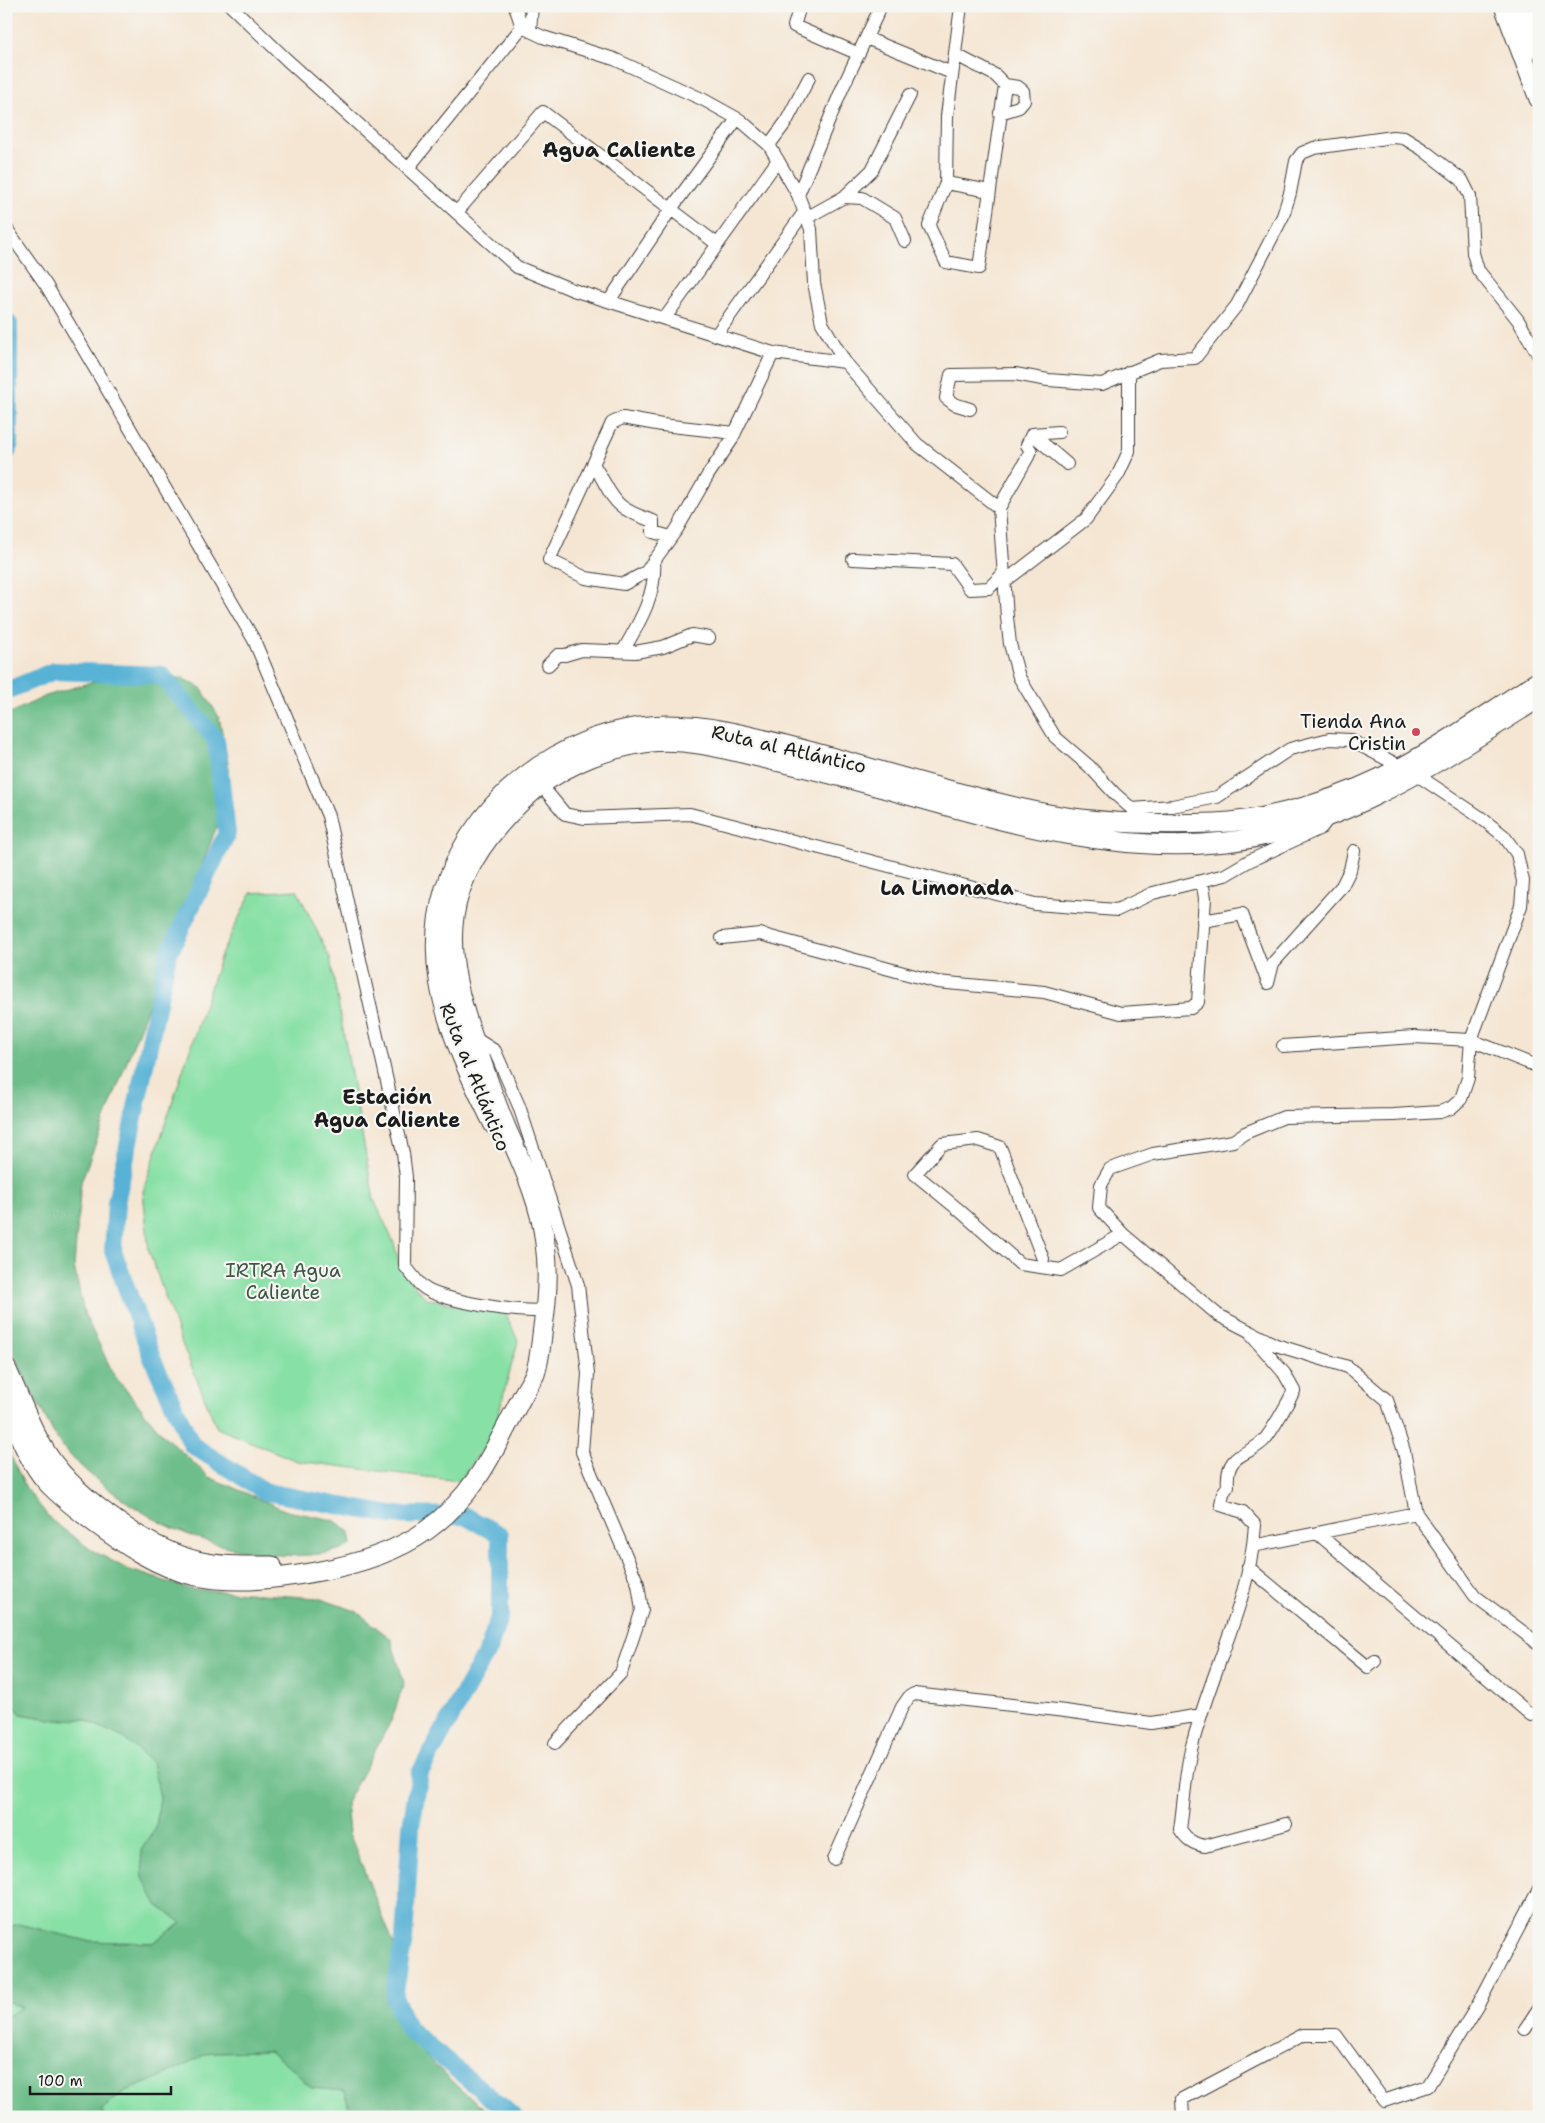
<svg xmlns="http://www.w3.org/2000/svg" width="1545" height="2123" font-family="'Shantell Sans',sans-serif">
  <style>
    .green { fill: #87e0a5; stroke: #527e60 }
    .forest { fill: #6dbe8a; stroke: #446d53 }
    .lines { fill: none; stroke-linecap: round; stroke-linejoin: round }
    .river { stroke: #58b2d6; stroke-width: 18 }
    .minor-casing { stroke: #3d3a37; stroke-width: 14 }
    .highway-casing { stroke: #3d3a37; stroke-width: 21 }
    .minor { stroke: #fff; stroke-width: 12 }
    .highway { stroke: #fff; stroke-width: 19 }
    .poi-dot { fill: #d1495b; stroke: #f6f6f2; stroke-width: 2 }
    .labels { text-anchor: middle; dominant-baseline: central; stroke-width: 4.5; stroke-linejoin: round; paint-order: stroke }
    .poi-label { font-size: 19px; fill: #1c1c1c; stroke: #f6f6f2; text-anchor: end }
    .street-label { font-size: 19px; fill: #1c1c1c; stroke: #f6f6f2 }
    .park-label { font-size: 19px; fill: #3c5745; stroke: #f6f6f2 }
    .neighbourhood-label { font-size: 20px; font-weight: bold; fill: #1c1c1c; stroke: #f6f6f2 }
    .quarter-label { font-size: 21px; font-weight: bold; fill: #1c1c1c; stroke: #f6f6f2 }
  </style>
  <rect width="100%" height="100%" fill="#f6f6f2"/>
  <filter id="ink" filterUnits="userSpaceOnUse"><feTurbulence type="fractalNoise" baseFrequency=".02" numOctaves="2"/><feDisplacementMap in="SourceGraphic" scale="10" xChannelSelector="R" yChannelSelector="G"/><feConvolveMatrix kernelMatrix="1 2 1 2 8 2 1 2 1" color-interpolation-filters="sRGB"/></filter>
  <filter id="wash" filterUnits="userSpaceOnUse"><feTurbulence type="fractalNoise" baseFrequency=".0096" numOctaves="4" result="noise"/><feDisplacementMap in="SourceGraphic" scale="20" xChannelSelector="R" yChannelSelector="G"/><feGaussianBlur stdDeviation="1.12" result="paint"/><feColorMatrix in="noise" values="0 0 0 0 0 0 0 0 0 0 0 0 0 0 0 0 0 1.4 0 .05"/><feComposite in="paint" operator="in"/></filter>
  <g filter="url(#wash)">
    <rect width="100%" height="100%" fill="#f5e6d3"/>
    <path class="green" d="M297 890 330 958 374 1200 394 1243 401 1271 426 1298 481 1311 504 1310 518 1341 494 1430 490 1439 459 1481 297 1461 217 1428 180 1339 149 1251 143 1191 221 955 251 893Z
      M6 1695 21 1714 56 1720 83 1719 124 1738 153 1763 160 1797 156 1829 141 1850 157 1905 183 1923 152 1943 88 1941 18 1924 6 1928Z
      M6 2001 22 2007 6 2017Z
      M269 2051 292 2068 311 2088 346 2091 350 2115 346 2117H106L101 2110 125 2091 161 2077 210 2052Z"/>
    <path class="forest" d="M182 678 201 688 219 717 229 767 218 823 81 1182 74 1266 84 1313 114 1375 163 1435 209 1477 287 1511 334 1520 350 1532 352 1545C303 1567 223 1551 175 1529 140 1514 82 1474 60 1443 54 1436 50 1425 45 1417 30 1390 17 1363 6 1334V715L46 696 95 681Z
      M6 1446 26 1488 51 1520 90 1549 127 1569 190 1589 318 1598 356 1611 391 1639 404 1683 392 1719 346 1803 349 1833 397 1952 398 1985 407 2026 426 2056 462 2091 496 2117H346L350 2115 345 2091 311 2088 292 2068 269 2051 210 2052 161 2077 125 2091 101 2110 106 2117H6V2017L22 2007 6 2001V1928L18 1924 88 1941 152 1943 182 1923 157 1905 143 1878 141 1850 156 1828 160 1797 152 1763 124 1738 83 1719 56 1720 21 1714 6 1695Z"/>
    <g class="lines">
      <path class="river" d="M6 321 9 324V448L6 453
        M6 691 54 671 162 675 216 740 227 833 168 955 116 1203 113 1251 152 1358 192 1445 266 1492 391 1515 465 1516 500 1535V1614L489 1648 420 1773 411 1826 404 1938 394 1997 408 2029 514 2117"/>
    </g>
  </g>
  <g filter="url(#ink)">
    <g class="lines">
      <g class="minor-casing">
        <path id="minor" d="M231 6 287 60 517 267 573 290 773 353 845 362 917 444 999 508 1007 617 1010 644 1019 677 1055 737 1089 766 1115 794 1132 809 1172 806 1217 797 1290 749 1329 739 1350 740 1417 775 1480 817 1504 836 1517 854 1523 881 1521 906 1471 1040 1468 1078 1461 1099 1451 1108 1440 1112 1394 1115 1284 1117 1245 1133 1233 1141 1153 1154 1110 1169 1101 1185 1099 1208 1123 1234 1218 1315 1276 1345 1348 1367 1387 1400 1404 1451 1416 1513 1475 1596 1539 1644
          M515 6 522 27 543 37 614 59 704 100 740 120 769 145 798 195
          M800 6 794 26 859 54
          M961 6 947 116 946 183 929 226 946 262 979 268 1005 85
          M530 31 532 6
          M866 38 952 73
          M956 55 995 75 1005 85 1018 87 1023 91 1024 101 1019 107 1000 113
          M769 145 786 122 809 78
          M408 168 522 27
          M946 183 990 191
          M844 197 872 170 910 95
          M457 212 543 112 717 244
          M808 217 844 197 862 198 895 218 905 241
          M6 228 46 285 254 640 328 816 403 1153 406 1177 405 1266C411 1273 416 1281 423 1287 439 1301 523 1314 545 1310
          M609 301 671 209 737 119
          M665 318 778 160
          M716 335 805 211
          M845 362 822 323 814 283 811 229 798 195 842 89 881 6
          M970 409 954 404 946 398 951 375 1015 374 1048 380 1102 384 1160 360 1195 358 1237 305 1283 216 1290 193 1296 161 1302 153 1314 148 1393 137 1404 138 1422 149 1462 180 1470 196 1473 253 1478 270 1518 320 1539 356
          M735 433 662 425 623 418 612 423 549 560 586 578 624 584 646 572 677 529 708 475 731 441 773 353
          M1032 434 1067 464
          M593 464C616 499 609 506 653 521V532L671 537
          M999 508 1031 451 1027 445 1032 434 1059 432
          M853 559 952 564 970 589 989 588 1003 574
          M1004 582 1086 519 1118 475 1129 451V372
          M623 651C639 623 657 594 654 560
          M548 665 558 655H565L582 650 635 652 663 647 692 635 709 638
          M541 785 565 814 584 818 690 814 1035 904 1117 910 1153 893 1225 875 1249 861 1321 828 1327 820
          M1203 921 1242 914 1268 983 1273 963 1342 886 1350 870 1354 851
          M722 938 760 934 937 982 1044 992 1121 1013 1191 1008 1198 1002 1205 898 1202 881
          M473 1037 495 1051 519 1106 578 1285 588 1374 582 1452 638 1584 642 1610 621 1673 555 1743
          M1283 1046 1414 1037 1471 1040 1539 1067
          M1043 1259 1000 1147 978 1140 942 1144 915 1174 959 1210 1020 1264 1061 1270 1123 1234
          M1252 1336 1284 1373 1294 1391C1285 1407 1277 1423 1266 1438 1251 1457 1225 1450 1228 1486L1223 1493 1221 1505 1243 1512 1255 1525C1250 1604 1209 1674 1191 1750 1185 1775 1184 1803 1180 1829 1187 1840 1193 1844 1205 1846L1286 1824
          M1317 1533 1531 1715
          M1253 1546 1416 1513
          M1248 1567 1368 1667 1375 1661
          M834 1859 902 1707 909 1697 914 1694 1065 1711 1151 1723 1201 1715
          M1525 2029 1539 2008
          M1183 2117 1182 2099 1303 2035H1336L1384 2101 1428 2086 1479 2003 1539 1889"/>
      </g>
      <g class="highway-casing">
        <path id="highway" d="M1504 6 1539 99
          M1524 6 1539 49
          M494 1125C445 1027 405 937 470 836 513 770 589 726 667 725 712 725 754 737 797 748 877 769 957 795 1038 812 1095 824 1155 825 1214 823 1278 820 1346 797 1402 767 1449 742 1494 709 1539 681
          M6 1368C18 1393 27 1420 41 1444 67 1492 144 1548 197 1561 222 1567 247 1566 272 1566
          M6 1407C18 1432 28 1460 46 1481 58 1495 76 1508 91 1520 122 1543 158 1568 196 1576 234 1584 278 1579 315 1572 354 1565 395 1553 427 1530 478 1493 495 1447 523 1395 524 1393 534 1376 535 1374 540 1359 541 1342 543 1327 547 1300 549 1270 545 1243 541 1204 523 1166 507 1130 496 1104 487 1078 478 1051 439 947 438 882 522 801 556 768 603 748 650 742 694 738 738 753 780 762 927 793 1073 859 1226 842 1343 829 1442 759 1539 698"/>
      </g>
      <use href="#minor" class="minor"/>
      <use href="#highway" class="highway"/>
    </g>
  </g>
  <circle class="poi-dot" cx="1416" cy="732" r="5"/>
  <g class="labels">
    <g class="poi-label">
      <text x="1406" y="721">Tienda Ana<tspan x="1406" dy="22">Cristin</tspan></text>
    </g>
    <g class="street-label">
      <text transform="translate(789 749) rotate(13)">Ruta al Atlántico</text>
      <text transform="translate(475 1077) rotate(68)">Ruta al Atlántico</text>
    </g>
    <g class="park-label">
      <text x="283" y="1270">IRTRA Agua<tspan x="283" dy="22">Caliente</tspan></text>
    </g>
    <g class="neighbourhood-label">
      <text x="947" y="888">La Limonada</text>
      <text x="387" y="1097">Estación<tspan x="387" dy="23">Agua Caliente</tspan></text>
    </g>
    <g class="quarter-label">
      <text x="619" y="150">Agua Caliente</text>
    </g>
  </g>
  <rect width="1545" height="2123" fill="none" stroke="#f6f6f2" stroke-width="25"/>
  <path d="M30 2086v8h141v-8" fill="none" stroke="#1c1c1c" stroke-width="2.5"/>
  <text x="38" y="2086" font-size="15" fill="#1c1c1c" stroke="#f6f6f2" stroke-width="4" paint-order="stroke">100 m</text>
</svg>
